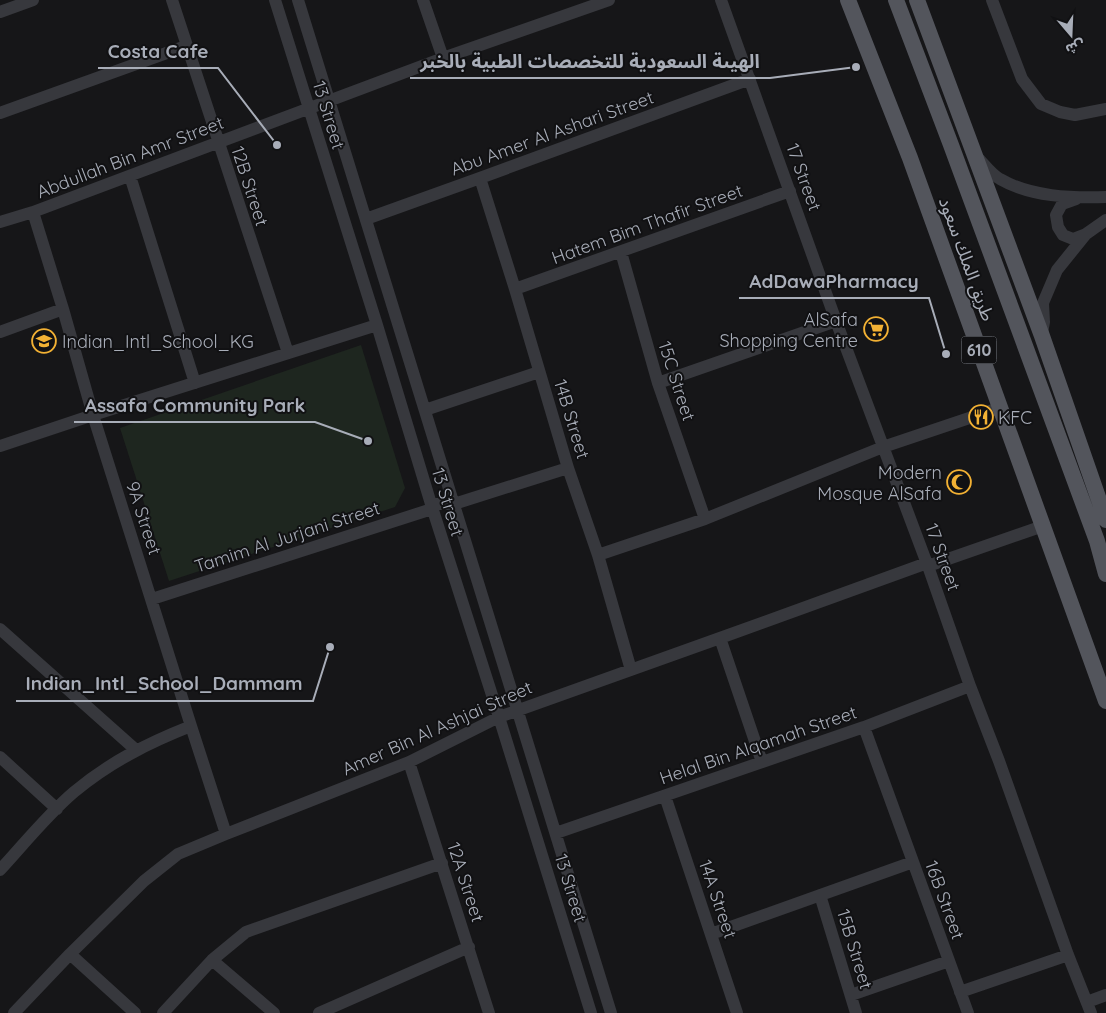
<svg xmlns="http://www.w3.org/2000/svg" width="1106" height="1013" font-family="Quicksand,'Noto Sans Arabic',sans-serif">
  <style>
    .green { fill: #1e261f }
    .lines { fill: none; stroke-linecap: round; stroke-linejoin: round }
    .minor { stroke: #37383d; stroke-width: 12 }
    .major { stroke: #53555c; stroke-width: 16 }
    .labels { text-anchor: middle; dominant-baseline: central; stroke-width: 4; stroke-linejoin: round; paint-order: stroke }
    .shield { fill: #111113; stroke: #7b7e86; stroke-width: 1 }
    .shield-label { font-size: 16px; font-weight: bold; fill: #a8adb8 }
    .street-label { font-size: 18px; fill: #a8adb8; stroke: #111113 }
    .poi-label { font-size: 18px; fill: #a8adb8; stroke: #111113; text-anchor: end }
    .leader { fill: none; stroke: #a8adb8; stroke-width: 2 }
    .callout-dot { fill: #a8adb8; stroke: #111113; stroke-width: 2 }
    .callout-label { font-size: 19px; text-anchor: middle; font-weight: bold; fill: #a8adb8; stroke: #111113; stroke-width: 4; stroke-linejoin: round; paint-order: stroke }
  </style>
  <rect width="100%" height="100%" fill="#161618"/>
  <path class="green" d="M361 345 405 488 395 507 169 581 120 428Z"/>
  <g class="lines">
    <path class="minor" d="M172 0 288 353
      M275 0 377 325 431 504 499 717 591 1013
      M298 0 611 1013
      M423 0 443 58
      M721 0 836 321 929 569 970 686 999 761 1068 955 1091 1013
      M992 0 1022 79 1041 104 1060 112 1075 115 1106 109
      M0 12 33 0
      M0 113 186 46
      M978 158C984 164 992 175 1000 179 1031 197 1071 198 1106 197
      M130 176 195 383
      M480 178 515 289 568 468 598 555 631 670
      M1076 199 1062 204 1056 215 1058 227 1063 235 1073 239 1086 234
      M33 212 63 309 93 415 191 726 226 834
      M366 219 480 178 750 79
      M0 222 33 212 443 58 609 0
      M621 252 658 383 705 519
      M515 289 790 191
      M0 332 63 309
      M1042 333 1044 322 1043 303 1057 270 1086 234 1106 220
      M658 383 836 321
      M425 410 539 372
      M0 446 93 415 377 325
      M431 504H454L568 468
      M598 555 705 519 883 447 999 408
      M928 566 1043 526
      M152 599 432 509
      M0 629 136 750
      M720 638 762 762
      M864 727 968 1013
      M0 757 57 809
      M409 762 489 1013
      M665 796 737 1013
      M556 833 864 727 970 686
      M0 870C24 844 47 815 74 792 110 762 148 743 191 726
      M820 895 856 1013
      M711 934 913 862
      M70 954 135 1013
      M212 960 274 1013
      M960 992 1068 955
      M851 995 949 961
      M1087 1002 1106 995
      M14 1013 70 954 144 881 178 854 226 834 409 762 499 717 720 638 927 563
      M163 1013 212 960 246 932 442 863
      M319 1013 469 947"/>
    <path class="major" d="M848 0 910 158 1106 701
      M896 0 951 145 1097 541 1106 574
      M917 0 1042 336 1106 520"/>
  </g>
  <defs>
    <g id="supermarket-ring" transform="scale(1.25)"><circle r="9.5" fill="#111113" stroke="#f2b134" stroke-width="1.5"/><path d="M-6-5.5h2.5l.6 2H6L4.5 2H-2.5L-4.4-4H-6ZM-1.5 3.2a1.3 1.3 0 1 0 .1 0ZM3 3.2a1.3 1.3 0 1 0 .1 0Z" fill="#f2b134"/></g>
    <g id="school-ring" transform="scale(1.25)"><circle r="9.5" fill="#111113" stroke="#f2b134" stroke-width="1.5"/><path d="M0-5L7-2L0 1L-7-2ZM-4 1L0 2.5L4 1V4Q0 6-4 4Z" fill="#f2b134"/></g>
    <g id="restaurant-ring" transform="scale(1.25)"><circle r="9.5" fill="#111113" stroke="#f2b134" stroke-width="1.5"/><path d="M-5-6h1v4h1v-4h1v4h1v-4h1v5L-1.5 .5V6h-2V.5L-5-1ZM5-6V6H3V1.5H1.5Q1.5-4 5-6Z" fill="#f2b134"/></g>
    <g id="mosque-ring" transform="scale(1.25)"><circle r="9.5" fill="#111113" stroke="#f2b134" stroke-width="1.5"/><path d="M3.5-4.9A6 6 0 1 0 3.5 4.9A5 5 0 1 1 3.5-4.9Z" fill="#f2b134"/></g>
  </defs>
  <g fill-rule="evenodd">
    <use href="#supermarket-ring" x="876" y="329"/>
    <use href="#school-ring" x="44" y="341"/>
    <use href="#restaurant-ring" x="981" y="417"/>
    <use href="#mosque-ring" x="959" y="482"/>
  </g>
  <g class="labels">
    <rect class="shield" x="961.5" y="336.5" width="35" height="27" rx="4"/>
    <g class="shield-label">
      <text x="979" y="350">610</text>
    </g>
    <g class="street-label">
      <text transform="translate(329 115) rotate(73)">13 Street</text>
      <text transform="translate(552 133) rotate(-20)">Abu Amer Al Ashari Street</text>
      <text transform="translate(130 157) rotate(-21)">Abdullah Bin Amr Street</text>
      <text transform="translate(804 177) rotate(70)">17 Street</text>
      <text transform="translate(250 186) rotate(72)">12B Street</text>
      <text transform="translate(647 224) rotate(-20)">Hatem Bim Thafir Street</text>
      <text transform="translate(967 259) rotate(70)">طريق الملك سعود</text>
      <text transform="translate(677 381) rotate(72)">15C Street</text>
      <text transform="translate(572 419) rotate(73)">14B Street</text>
      <text transform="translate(448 502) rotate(73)">13 Street</text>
      <text transform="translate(144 518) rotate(72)">9A Street</text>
      <text transform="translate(287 537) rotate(-18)">Tamim Al Jurjani Street</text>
      <text transform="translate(943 557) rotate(70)">17 Street</text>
      <text transform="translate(437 728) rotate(-24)">Amer Bin Al Ashjai Street</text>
      <text transform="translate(758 745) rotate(-19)">Helal Bin Alqamah Street</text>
      <text transform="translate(466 882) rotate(72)">12A Street</text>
      <text transform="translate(571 888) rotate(73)">13 Street</text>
      <text transform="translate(718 899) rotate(71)">14A Street</text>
      <text transform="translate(945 900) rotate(70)">16B Street</text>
      <text transform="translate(855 949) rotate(73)">15B Street</text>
    </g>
    <g class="poi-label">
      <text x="858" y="319">AlSafa<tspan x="858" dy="21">Shopping Centre</tspan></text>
      <text x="62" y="341" text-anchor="start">Indian_Intl_School_KG</text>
      <text x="998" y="417" text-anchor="start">KFC</text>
      <text x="942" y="472">Modern<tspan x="942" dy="21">Mosque AlSafa</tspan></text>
    </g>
  </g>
  <path class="leader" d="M277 145L218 68H98M856 67L770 78H410M946 354L929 298H739M368 441L315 422H74M330 647L313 701H16"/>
  <g class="callout-dot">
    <circle cx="277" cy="145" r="5"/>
    <circle cx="856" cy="67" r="5"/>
    <circle cx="946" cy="354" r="5"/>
    <circle cx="368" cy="441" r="5"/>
    <circle cx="330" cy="647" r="5"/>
  </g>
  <g class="callout-label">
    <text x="158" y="58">Costa Cafe</text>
    <text x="590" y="68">الهيىة السعودية للتخصصات الطبية بالخبر</text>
    <text x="834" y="288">AdDawaPharmacy</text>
    <text x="195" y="412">Assafa Community Park</text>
    <text x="164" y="690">Indian_Intl_School_Dammam</text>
  </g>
  <g transform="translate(1071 35) rotate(161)" stroke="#111113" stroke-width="4" paint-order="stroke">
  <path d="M0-4L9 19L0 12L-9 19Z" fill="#a8adb8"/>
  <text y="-8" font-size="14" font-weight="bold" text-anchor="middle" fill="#a8adb8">ش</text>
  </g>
</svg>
